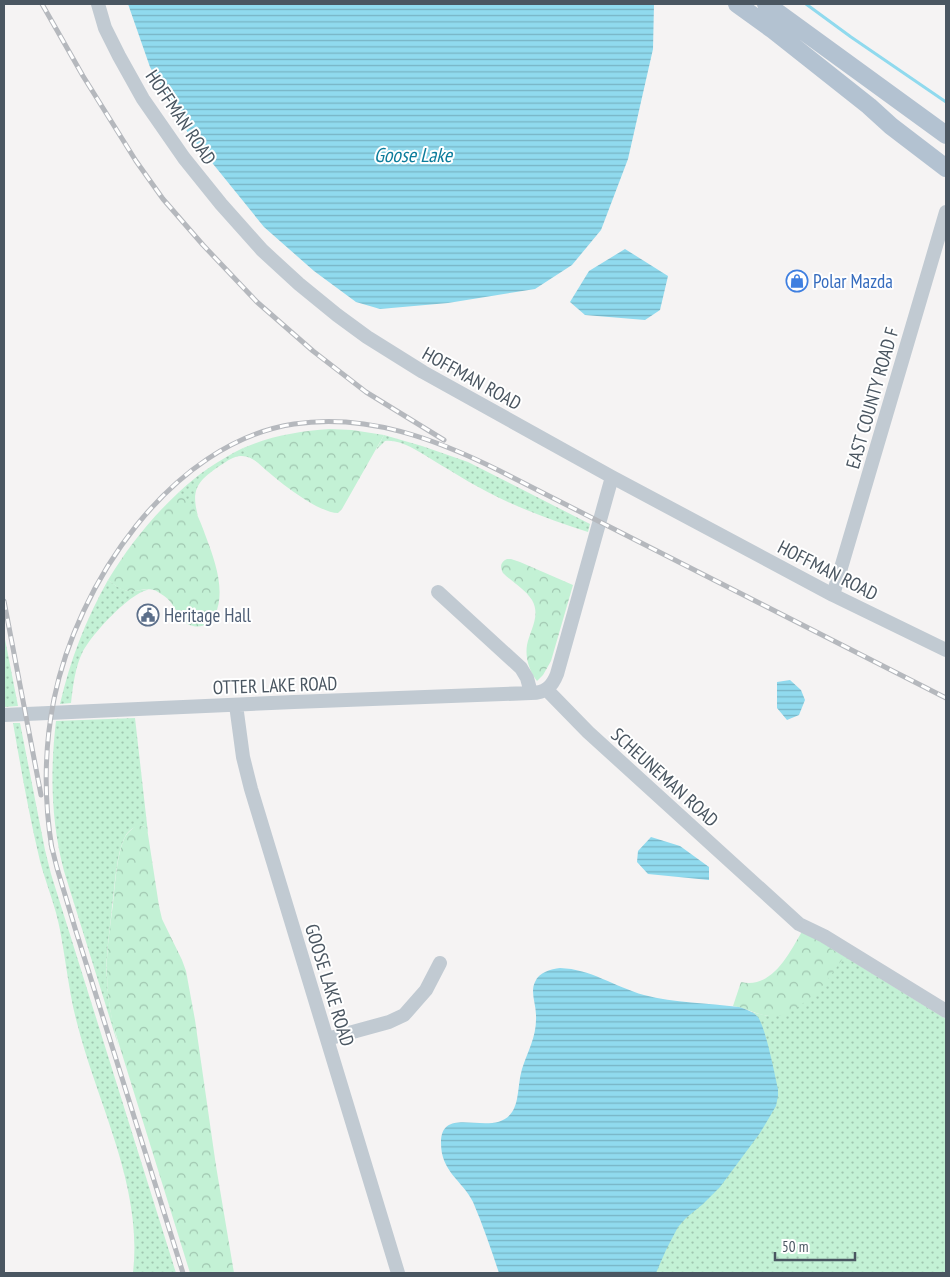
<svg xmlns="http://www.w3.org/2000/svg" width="950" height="1277" font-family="'PT Sans Narrow',sans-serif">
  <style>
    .grass { fill: url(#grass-dots) }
    .forest { fill: url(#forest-crowns) }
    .water { fill: url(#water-rules) }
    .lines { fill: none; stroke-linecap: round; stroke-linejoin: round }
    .stream { stroke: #90daee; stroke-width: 3 }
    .minor { stroke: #c1cad2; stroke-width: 14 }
    .major { stroke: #b3c2d1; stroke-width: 18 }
    .rail-casing { stroke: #b5b8bd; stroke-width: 5 }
    .rail { stroke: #fff; stroke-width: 3; stroke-dasharray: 9; stroke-linecap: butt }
    .labels { text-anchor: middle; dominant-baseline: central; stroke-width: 4; stroke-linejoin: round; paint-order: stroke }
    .street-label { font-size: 19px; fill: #4a5661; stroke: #fff }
    .shop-label { font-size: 19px; fill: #366cbe; stroke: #fff; text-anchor: start }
    .service-label { font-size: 19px; fill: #4e5e75; stroke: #fff; text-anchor: start }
    .water-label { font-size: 20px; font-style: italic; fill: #0c7c9b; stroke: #fff }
  </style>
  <defs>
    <pattern id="grass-dots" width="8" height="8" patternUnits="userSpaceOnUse" patternTransform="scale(1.25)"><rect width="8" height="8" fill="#c3f1d5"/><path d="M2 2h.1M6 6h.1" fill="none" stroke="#a0c6b0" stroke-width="1.8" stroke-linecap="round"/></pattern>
    <pattern id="forest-crowns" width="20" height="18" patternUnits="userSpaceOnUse" patternTransform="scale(1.25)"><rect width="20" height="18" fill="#c3f1d5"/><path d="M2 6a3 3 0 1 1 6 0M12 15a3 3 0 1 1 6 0" fill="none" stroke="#a0c6b0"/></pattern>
    <pattern id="water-rules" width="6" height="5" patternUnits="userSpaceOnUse" patternTransform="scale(1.25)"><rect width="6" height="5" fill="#90daee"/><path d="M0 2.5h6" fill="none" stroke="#78b4c4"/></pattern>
  </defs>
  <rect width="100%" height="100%" fill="#f5f3f3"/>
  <path class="grass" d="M384 435 422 446 468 462 590 524 588 532C561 523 534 514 508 502 481 490 456 474 431 459 418 451 400 439 385 441L376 450Z
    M243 448 263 466C257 462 250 456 242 456 235 455 227 461 221 465 199 480 190 488 198 516L188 501 179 492C198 474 219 460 243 448Z
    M108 580C116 586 124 592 134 591 142 590 148 588 155 590 152 590 150 589 147 590 128 595 93 633 83 651 75 667 73 686 71 703L60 704C70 660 86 619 108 580Z
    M4 634 18 706 4 707Z
    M135 718 148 833 145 827C138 824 131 828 126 835 116 852 115 887 112 907 110 931 105 956 107 980 108 1003 113 1025 119 1048L64 871C51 822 50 772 56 721Z
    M13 723H20L45 850 51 874 176 1273H133C143 1186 98 1106 77 1023 69 993 66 961 60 930 56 907 46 884 40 861 29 815 21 769 13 723Z
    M821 942 946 1019V1273H582L757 1016 751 1012 768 1016Z"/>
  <path class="forest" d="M330 429 352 430 384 435 342 509 338 513C314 513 259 466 243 448 271 436 299 431 330 429Z
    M179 492C184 496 188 500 192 505 198 515 202 526 206 537 215 561 226 591 215 615 211 624 202 628 193 626 182 624 178 612 172 604 169 599 163 595 158 592 149 586 141 591 132 591 122 592 115 585 108 580 128 547 151 518 179 492Z
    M507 559H511L520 562 573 585 551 661 543 675 537 681C529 671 525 657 527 645 530 630 541 616 532 600 525 589 512 582 503 573 500 568 500 562 507 559Z
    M136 826H142L147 828 159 906 162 919 182 960 186 971 195 1020 216 1166 234 1273H190L113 1025C110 1009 107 993 107 976 106 952 110 928 113 904 115 885 117 853 125 837 128 832 132 829 136 826Z
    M803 930 844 957C837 966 831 976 823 985 813 997 790 1016 774 1016 760 1017 747 1008 733 1006L741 982C773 989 789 953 803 930Z"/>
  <path class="water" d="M128 4H654L653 49 628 159 601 230 572 265 535 289 448 303 380 309 356 302 314 271 264 227 188 133 150 67Z
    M625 249 668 276 660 310 645 320 585 315 570 302 589 271Z
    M790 680 801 690 805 700 799 715 787 720 777 708V682Z
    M651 837 680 846 709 867V880L648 874 637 862 638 851Z
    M560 968C591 969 615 987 644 995 675 1003 707 1003 739 1007 745 1009 752 1011 757 1016 765 1024 775 1075 778 1089V1096L776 1106 760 1133 720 1187 703 1204 686 1218 678 1227 666 1250 656 1273H499C491 1249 483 1225 473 1202 462 1180 441 1172 441 1143 441 1097 507 1150 517 1099 519 1089 519 1079 522 1069 528 1050 537 1037 536 1015 536 1004 530 992 535 982 539 972 551 969 560 968Z"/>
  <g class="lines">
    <path class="stream" d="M806 4 851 37 946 102"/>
    <path class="minor" d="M98 4 105 28 119 56 143 99 184 158 221 204 262 250 299 284 337 315 367 337 423 372 612 477 833 595 946 650
      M438 592 521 668 527 678 531 693
      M833 595 946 212
      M547 690 588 732 799 924 824 936 946 1011
      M236 705 243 757 251 789 398 1273
      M4 715 294 702 531 693C545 693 552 687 557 674L612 477
      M327 1039 389 1022 404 1015 426 990 440 963"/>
    <path class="major" d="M737 4 773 30 869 106 891 126 946 168
      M766 4 946 135"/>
    <g class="rail-casing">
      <path id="rail" d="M42 4 83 76 136 161 163 199 203 245 257 302 313 351 366 392 444 440
        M4 601 41 795
        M51 844 57 868 75 928 183 1273
        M52 849C44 800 44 749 54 699 77 585 170 443 294 424 367 413 436 439 500 471L946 698"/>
    </g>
    <use href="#rail" class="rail"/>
  </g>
  <defs>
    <g id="shop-ring" transform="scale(1.125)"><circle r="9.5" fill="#fff" stroke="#3f7fe0" stroke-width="1.5"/><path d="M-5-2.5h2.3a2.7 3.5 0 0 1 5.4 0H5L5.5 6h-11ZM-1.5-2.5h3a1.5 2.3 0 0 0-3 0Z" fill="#3f7fe0"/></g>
    <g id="civic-ring" transform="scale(1.125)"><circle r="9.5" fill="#fff" stroke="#5c6f8a" stroke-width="1.5"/><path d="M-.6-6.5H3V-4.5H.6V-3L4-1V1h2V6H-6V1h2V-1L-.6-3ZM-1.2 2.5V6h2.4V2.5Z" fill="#5c6f8a"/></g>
  </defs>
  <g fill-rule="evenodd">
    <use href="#shop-ring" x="797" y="281"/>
    <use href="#civic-ring" x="148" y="615"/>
  </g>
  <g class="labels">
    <g class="street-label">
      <text transform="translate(181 117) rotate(56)">HOFFMAN ROAD</text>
      <text transform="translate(472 378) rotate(29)">HOFFMAN ROAD</text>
      <text transform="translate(872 398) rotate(-74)">EAST COUNTY ROAD F</text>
      <text transform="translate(828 570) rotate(27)">HOFFMAN ROAD</text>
      <text transform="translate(275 685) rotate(-2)">OTTER LAKE ROAD</text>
      <text transform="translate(665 777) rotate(42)">SCHEUNEMAN ROAD</text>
      <text transform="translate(330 985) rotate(73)">GOOSE LAKE ROAD</text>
    </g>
    <g class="shop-label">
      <text x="813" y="281">Polar Mazda</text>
    </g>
    <g class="service-label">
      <text x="164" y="615">Heritage Hall</text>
    </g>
    <g class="water-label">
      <text x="413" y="155">Goose Lake</text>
    </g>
  </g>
  <rect width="950" height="1277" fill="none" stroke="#4a5661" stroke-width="10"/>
  <path d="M775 1252v8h80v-8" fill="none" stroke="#4a5661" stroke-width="2.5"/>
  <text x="782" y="1252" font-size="15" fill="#4a5661" stroke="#ffffff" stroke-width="4" paint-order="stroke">50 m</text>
</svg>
